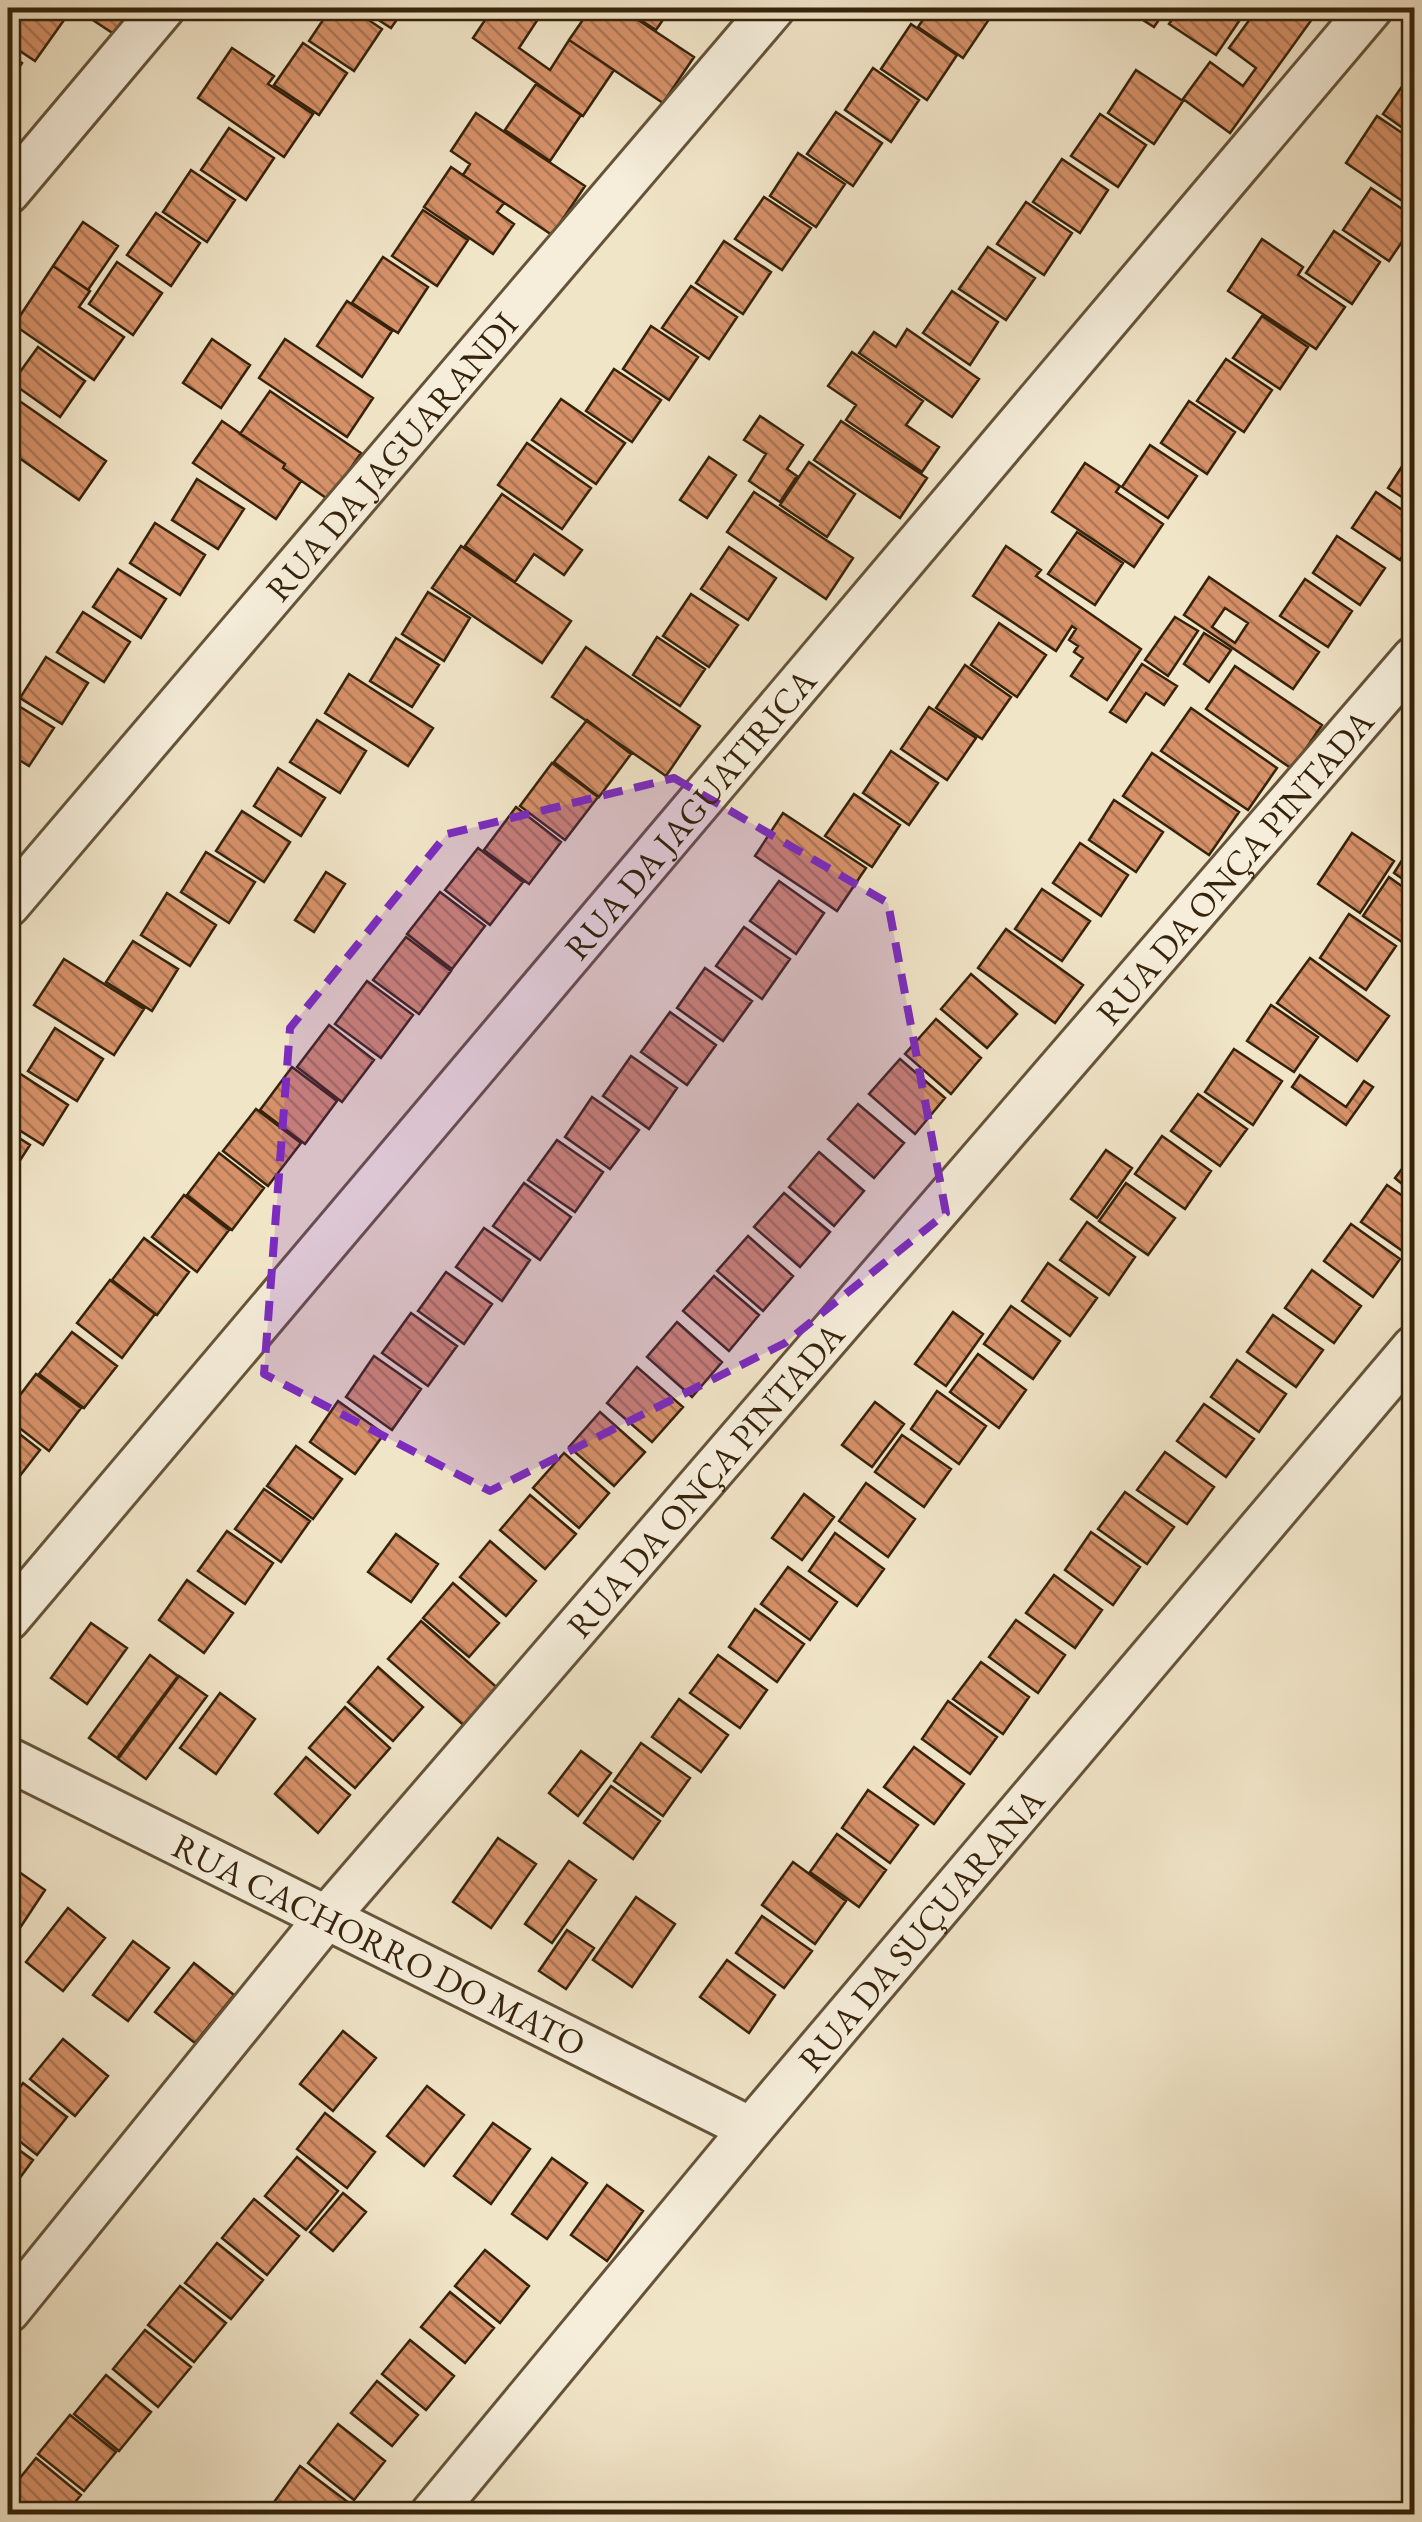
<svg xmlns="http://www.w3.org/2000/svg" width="1422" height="2522" font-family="'EB Garamond',serif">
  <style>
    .building { fill: url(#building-back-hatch); stroke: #36230b; stroke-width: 2.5; fill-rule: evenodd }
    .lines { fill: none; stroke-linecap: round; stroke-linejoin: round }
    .street-casing { stroke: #65543a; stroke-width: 48 }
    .street { stroke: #f6eedb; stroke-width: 42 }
    .marked { fill: #7b2cbf; fill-opacity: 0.2; stroke: #7b2cbf; stroke-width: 8; stroke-dasharray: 20 12; stroke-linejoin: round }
    .labels { text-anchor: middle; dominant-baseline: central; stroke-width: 8; stroke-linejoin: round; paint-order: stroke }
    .street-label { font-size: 35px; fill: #36230b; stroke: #f6eedb }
  </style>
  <defs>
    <pattern id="building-back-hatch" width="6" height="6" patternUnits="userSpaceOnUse" patternTransform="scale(2.5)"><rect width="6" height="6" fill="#d69169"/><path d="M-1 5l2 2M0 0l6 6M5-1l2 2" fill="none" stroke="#ae7655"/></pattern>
  </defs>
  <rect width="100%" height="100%" fill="#f1e5c8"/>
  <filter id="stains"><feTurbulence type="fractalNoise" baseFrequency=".002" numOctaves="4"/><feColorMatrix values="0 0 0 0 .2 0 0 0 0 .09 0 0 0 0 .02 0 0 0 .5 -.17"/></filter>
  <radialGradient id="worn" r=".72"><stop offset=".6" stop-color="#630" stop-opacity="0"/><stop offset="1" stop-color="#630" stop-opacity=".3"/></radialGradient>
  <path class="building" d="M8 8H46L64 20 35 61 8 43Z
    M54 8H132L114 34 76 9 69 18Z
    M331 8H351L382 29 354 71 309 41Z
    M360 8H405L391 28Z
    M493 8 544 10 519 48 550 70 569 40 614 70 583 116 473 38Z
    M591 8H620L694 57 663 103 569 40Z
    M622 8H671L656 30Z
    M931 8H993L996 9 963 58 918 27Z
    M1124 8H1167L1154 27Z
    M1180 8H1248L1216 55 1169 24Z
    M1258 8H1320L1230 133 1183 99 1210 62 1243 86 1256 68 1229 48Z
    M911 24 957 55 927 100 881 69Z
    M303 43 347 73 319 115 274 85Z
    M232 48 274 76 268 84 313 114 284 157 198 98Z
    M8 53 22 63 8 85Z
    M873 68 919 100 891 142 845 110Z
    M1414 69V136L1383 114Z
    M1136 70 1183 101 1154 144 1108 113Z
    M536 84 581 115 550 161 505 130Z
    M836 112 882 143 853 186 807 154Z
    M476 113 585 186 552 235 463 175 470 164 451 151Z
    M1100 114 1146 145 1118 187 1071 156Z
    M1377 116 1411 139 1407 143 1414 148V209L1346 163Z
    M229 128 274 158 246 200 201 170Z
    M798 153 845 184 816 227 770 196Z
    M1062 159 1108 190 1080 233 1033 202Z
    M451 167 504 203 497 212 514 224 493 254 424 207Z
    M191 170 235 200 207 242 163 212Z
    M1371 188 1414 217V224L1389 261 1343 230Z
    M764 197 811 228 782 270 735 239Z
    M1026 202 1072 233 1044 275 997 244Z
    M423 210 468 240 437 286 392 256Z
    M156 213 200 243 171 286 127 255Z
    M83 222 118 246 88 290 53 266Z
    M1334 231 1380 262 1352 304 1306 273Z
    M1262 239 1303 267 1298 275 1345 307 1316 349 1228 291Z
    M724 241 771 272 743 314 696 283Z
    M988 247 1035 278 1006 320 959 289Z
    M383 257 428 287 398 333 352 303Z
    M117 262 162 293 133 335 89 304Z
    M53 266 90 291 79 307 124 337 94 380 14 325Z
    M691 286 737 317 709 359 662 328Z
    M952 291 998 322 970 365 923 333Z
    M347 301 392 331 362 377 317 346Z
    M1262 316 1308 347 1280 389 1233 358Z
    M651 326 698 357 669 400 623 369Z
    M907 329 979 379 952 417 859 353 874 332 896 347Z
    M212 339 250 365 221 408 183 383Z
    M285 339 373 398 347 437 259 378Z
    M38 347 85 381 60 417 12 383Z
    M852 352 923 401 906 425 939 447 922 472 846 420 856 405 828 386Z
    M1226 359 1272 390 1244 432 1197 401Z
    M614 369 661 400 632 442 586 411Z
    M270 391 361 453 329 500 283 468 285 464 240 434Z
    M8 393 106 461 79 500 8 450Z
    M561 399 625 443 596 484 532 440Z
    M1189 401 1235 432 1207 474 1161 443Z
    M760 416 803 445 787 469 797 476 780 502 749 481 766 454 744 440Z
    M222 421 285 464 283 468 301 481 276 519 193 463Z
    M841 421 927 478 900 518 814 460Z
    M527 443 591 488 562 529 498 485Z
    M1150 445 1197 476 1168 518 1122 487Z
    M1412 451 1414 453V505L1388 488Z
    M709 457 736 475 707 518 680 500Z
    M809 462 855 494 827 537 780 505Z
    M1085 463 1120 486 1116 492 1163 524 1134 567 1052 512Z
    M197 479 244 509 218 549 172 520Z
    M754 492 853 558 826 599 727 532Z
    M1376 492 1414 518V537L1400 560 1352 528Z
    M502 494 582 550 564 575 534 554 515 582 465 546Z
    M155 523 205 555 180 595 130 563Z
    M1077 532 1123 563 1095 605 1048 574Z
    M1337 536 1385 568 1360 605 1313 573Z
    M461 546 571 621 542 663 432 588Z
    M1006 546 1041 570 1036 576 1141 649 1107 700 1071 676 1083 658 1074 652 1078 646 1069 640 1076 629 1072 626 1056 651 973 596Z
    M729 547 776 578 748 620 701 589Z
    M118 569 166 599 141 638 93 607Z
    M1209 577 1319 652 1293 689 1184 615ZM1225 608 1248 623 1235 643 1212 627Z
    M1305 579 1352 611 1328 647 1280 616Z
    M428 592 470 618 444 661 402 634Z
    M691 594 738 625 709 667 663 636Z
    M83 612 130 642 104 682 57 652Z
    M1175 617 1198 631 1168 676 1145 660Z
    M999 623 1046 655 1017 697 971 665Z
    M1204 633 1231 650 1209 682 1184 664Z
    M657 637 705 669 680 706 633 675Z
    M396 638 439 665 412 707 370 681Z
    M586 647 700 726 666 776 552 697Z
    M46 657 88 683 62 724 20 698Z
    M1142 664 1177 686 1164 705 1146 693 1126 722 1110 712Z
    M965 665 1011 697 982 739 936 708Z
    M1235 666 1322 725 1292 769 1206 709Z
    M349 674 433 728 408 766 325 713Z
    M9 700 54 728 29 766 8 753Z
    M929 707 976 738 947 780 901 749Z
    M1191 708 1277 768 1248 810 1161 751Z
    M317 720 366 751 340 793 290 762Z
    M587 720 631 754 599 797 554 762Z
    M891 751 938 783 909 825 863 793Z
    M1152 753 1239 812 1209 855 1123 796Z
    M8 761 19 769 8 787Z
    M552 763 598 797 565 840 520 806Z
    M278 768 325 798 301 836 254 806Z
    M854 794 900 825 872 867 825 836Z
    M1114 800 1163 832 1136 872 1089 840Z
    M516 807 561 842 529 884 484 850Z
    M242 811 290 842 264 882 216 851Z
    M783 813 866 868 837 911 755 856Z
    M1352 833 1394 861 1360 913 1318 884Z
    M1414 841V887L1394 873Z
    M1080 843 1128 875 1101 916 1053 883Z
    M478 848 523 882 490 925 445 890Z
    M206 852 255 882 229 923 181 892Z
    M326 872 345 884 314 932 295 920Z
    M1389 877 1414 895V950L1363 916Z
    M779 881 824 913 796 954 750 921Z
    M1042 889 1090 921 1062 961 1015 929Z
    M440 892 485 926 452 969 407 934Z
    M167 893 216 925 190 966 141 935Z
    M1349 914 1396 946 1366 990 1320 958Z
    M744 927 790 959 762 999 716 966Z
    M1006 929 1083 985 1055 1023 978 968Z
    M406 937 451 971 419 1014 373 980Z
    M133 941 178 969 152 1011 106 982Z
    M1310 958 1389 1016 1357 1061 1277 1003Z
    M64 959 144 1009 114 1055 34 1005Z
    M705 968 752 1001 723 1041 677 1008Z
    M971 974 1017 1014 987 1048 941 1009Z
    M367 981 413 1015 381 1058 335 1024Z
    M1271 1005 1318 1037 1294 1072 1247 1041Z
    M670 1012 716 1045 687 1085 641 1052Z
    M936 1019 981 1058 951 1094 905 1054Z
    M329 1025 374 1060 342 1102 297 1067Z
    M55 1028 103 1059 77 1101 28 1071Z
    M1234 1049 1282 1081 1253 1125 1205 1092Z
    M631 1056 677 1088 649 1129 603 1096Z
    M900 1059 945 1098 915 1134 869 1094Z
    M292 1067 337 1101 305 1144 260 1110Z
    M16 1071 68 1105 43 1145 8 1123V1084Z
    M1300 1075 1346 1107 1364 1081 1373 1087 1346 1125 1292 1087Z
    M1198 1094 1247 1129 1220 1166 1171 1131Z
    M592 1097 639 1130 610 1169 565 1137Z
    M858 1104 904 1143 874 1178 828 1139Z
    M256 1109 301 1143 268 1186 223 1151Z
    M8 1131 30 1145 8 1179Z
    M1162 1136 1211 1171 1185 1209 1135 1174Z
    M557 1140 603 1172 575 1212 528 1180Z
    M1106 1150 1132 1168 1097 1218 1071 1199Z
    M819 1152 864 1191 834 1226 789 1187Z
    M219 1153 264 1188 232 1230 187 1195Z
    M1414 1153V1194L1395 1178Z
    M524 1183 571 1217 540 1260 493 1226Z
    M1126 1183 1175 1218 1148 1255 1099 1221Z
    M1387 1185 1414 1204V1259L1361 1222Z
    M784 1193 830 1232 800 1267 754 1227Z
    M184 1195 229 1230 197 1272 152 1237Z
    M1087 1222 1135 1257 1109 1295 1060 1260Z
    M1351 1224 1400 1259 1373 1297 1324 1261Z
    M484 1228 530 1260 502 1301 456 1267Z
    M748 1236 793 1276 763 1311 717 1271Z
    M144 1238 189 1272 157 1315 112 1280Z
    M1048 1263 1097 1298 1070 1336 1022 1301Z
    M1312 1270 1361 1306 1334 1343 1285 1308Z
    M446 1272 492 1304 464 1344 418 1311Z
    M714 1276 759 1315 729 1351 683 1311Z
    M110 1280 155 1314 122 1358 77 1323Z
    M1011 1306 1060 1341 1033 1379 984 1344Z
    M953 1312 983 1334 946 1386 915 1364Z
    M411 1313 457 1346 428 1386 382 1353Z
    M1273 1315 1323 1350 1296 1387 1247 1352Z
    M677 1322 722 1362 692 1397 647 1357Z
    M72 1332 117 1366 84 1408 39 1374Z
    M978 1354 1026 1390 999 1428 950 1392Z
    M374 1356 421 1389 392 1430 346 1397Z
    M1237 1360 1286 1394 1259 1432 1211 1397Z
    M637 1367 683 1407 652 1442 607 1403Z
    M36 1374 81 1408 49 1451 8 1419V1411Z
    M937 1391 986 1426 959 1464 911 1429Z
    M338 1401 384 1434 355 1474 310 1442Z
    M875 1402 904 1424 872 1467 842 1445Z
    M1204 1404 1254 1439 1226 1477 1177 1441Z
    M600 1412 645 1452 614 1486 569 1447Z
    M8 1425 40 1450 8 1491Z
    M902 1435 951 1469 924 1507 875 1472Z
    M296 1446 342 1479 313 1519 267 1486Z
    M1165 1452 1214 1487 1187 1524 1137 1490Z
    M564 1453 609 1493 579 1528 533 1488Z
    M866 1483 915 1519 888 1557 839 1521Z
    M264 1489 310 1521 281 1562 235 1529Z
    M1125 1492 1174 1527 1147 1564 1098 1529Z
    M804 1494 834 1517 802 1560 772 1538Z
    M530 1495 576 1534 545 1569 500 1530Z
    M227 1531 273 1563 245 1604 198 1571Z
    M1091 1532 1140 1567 1113 1605 1065 1570Z
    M835 1533 884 1569 857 1606 809 1571Z
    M396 1534 438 1564 411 1602 368 1572Z
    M490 1541 536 1581 506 1616 460 1577Z
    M788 1567 837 1602 810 1640 761 1604Z
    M1054 1575 1102 1610 1075 1648 1026 1613Z
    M187 1580 233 1613 204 1653 159 1620Z
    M453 1583 499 1623 469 1657 423 1618Z
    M755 1609 804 1644 777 1682 729 1647Z
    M1016 1620 1065 1655 1038 1693 989 1657Z
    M421 1621 509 1698 476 1736 388 1659Z
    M91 1623 127 1648 87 1704 51 1678Z
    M150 1655 178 1676 117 1758 89 1738Z
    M718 1655 767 1690 740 1728 690 1693Z
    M981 1662 1029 1697 1003 1734 953 1699Z
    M378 1667 423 1707 393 1741 348 1702Z
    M179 1676 207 1696 146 1779 118 1759Z
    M220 1693 255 1719 216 1774 180 1748Z
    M679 1699 728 1735 701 1772 652 1737Z
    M948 1701 997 1737 970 1774 922 1739Z
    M345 1707 390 1748 355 1788 309 1748Z
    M641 1743 690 1778 663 1816 614 1781Z
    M914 1747 964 1784 934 1824 884 1787Z
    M581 1751 611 1773 578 1816 549 1793Z
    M306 1757 350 1795 318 1833 275 1794Z
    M611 1786 660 1821 633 1859 584 1823Z
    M868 1790 918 1825 890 1863 842 1828Z
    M837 1834 886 1870 859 1907 810 1872Z
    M498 1838 536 1864 491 1928 453 1902Z
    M569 1861 596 1880 552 1943 525 1924Z
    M793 1862 846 1901 815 1944 762 1905Z
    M12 1867 45 1890 8 1946V1873Z
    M636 1897 675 1924 632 1987 593 1960Z
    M68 1908 105 1938 63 1991 26 1962Z
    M762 1916 812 1951 784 1988 736 1953Z
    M567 1930 594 1948 566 1989 539 1971Z
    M133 1941 169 1968 128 2021 93 1995Z
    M727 1960 775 1995 749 2033 700 1997Z
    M194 1963 234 1995 195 2043 155 2012Z
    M343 2031 376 2058 333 2111 300 2084Z
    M63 2039 108 2076 75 2116 30 2079Z
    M23 2083 67 2117 37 2155 8 2132V2104Z
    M427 2086 464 2115 424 2166 387 2136Z
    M325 2113 375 2152 347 2188 297 2149Z
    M493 2123 530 2149 491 2204 454 2176Z
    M8 2142 33 2160 8 2194Z
    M297 2157 338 2191 306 2230 265 2196Z
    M552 2158 587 2183 547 2239 512 2214Z
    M607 2185 643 2211 607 2261 571 2235Z
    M343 2193 366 2212 333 2251 310 2232Z
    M254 2199 299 2236 267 2275 222 2238Z
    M217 2243 263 2280 231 2319 185 2283Z
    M485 2250 529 2286 500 2323 455 2286Z
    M180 2286 226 2323 194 2362 148 2325Z
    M450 2292 494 2328 465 2363 421 2327Z
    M145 2330 191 2367 158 2407 113 2369Z
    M410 2340 454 2376 426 2410 382 2374Z
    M106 2375 151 2412 119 2451 74 2414Z
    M377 2381 418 2415 392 2446 351 2413Z
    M70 2415 116 2452 84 2491 38 2454Z
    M338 2424 385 2461 354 2500 308 2463Z
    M36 2458 81 2495 65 2514H25L8 2500V2493Z
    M300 2466 349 2503 340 2514H285L272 2505Z"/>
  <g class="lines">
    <g class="street-casing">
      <g id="street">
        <path d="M8 192 163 8"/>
        <path id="s1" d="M8 905 773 8"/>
        <path id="s2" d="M8 1619 1371 8"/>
        <path id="s3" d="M8 1759 751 2129"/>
        <path id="s4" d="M8 2311 327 1917 1414 658"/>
        <path id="s5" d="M432 2514 751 2129 1414 1347"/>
      </g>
    </g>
    <use href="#street" class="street"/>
  </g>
  <path class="marked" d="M674 778 888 903 946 1213 785 1343 490 1491 264 1374 290 1028 447 834Z"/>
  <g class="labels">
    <g class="street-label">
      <text stroke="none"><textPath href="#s1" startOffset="590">RUA DA JAGUARANDI</textPath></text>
      <text stroke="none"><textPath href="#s2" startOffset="1055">RUA DA JAGUATIRICA</textPath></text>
      <text stroke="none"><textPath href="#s4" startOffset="1895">RUA DA ONÇA PINTADA</textPath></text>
      <text stroke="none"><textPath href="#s4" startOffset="1085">RUA DA ONÇA PINTADA</textPath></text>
      <text stroke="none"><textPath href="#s5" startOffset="762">RUA DA SUÇUARANA</textPath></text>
      <text stroke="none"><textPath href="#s3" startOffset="415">RUA CACHORRO DO MATO</textPath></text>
    </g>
  </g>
  <rect width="1422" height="2522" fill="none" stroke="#f1e5c8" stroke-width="40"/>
  <rect x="10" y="10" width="1402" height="2502" fill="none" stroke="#36230b" stroke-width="5"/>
  <rect x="20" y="20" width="1382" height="2482" fill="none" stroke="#36230b" stroke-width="2.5"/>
  <rect width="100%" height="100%" filter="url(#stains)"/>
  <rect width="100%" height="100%" fill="url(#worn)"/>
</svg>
